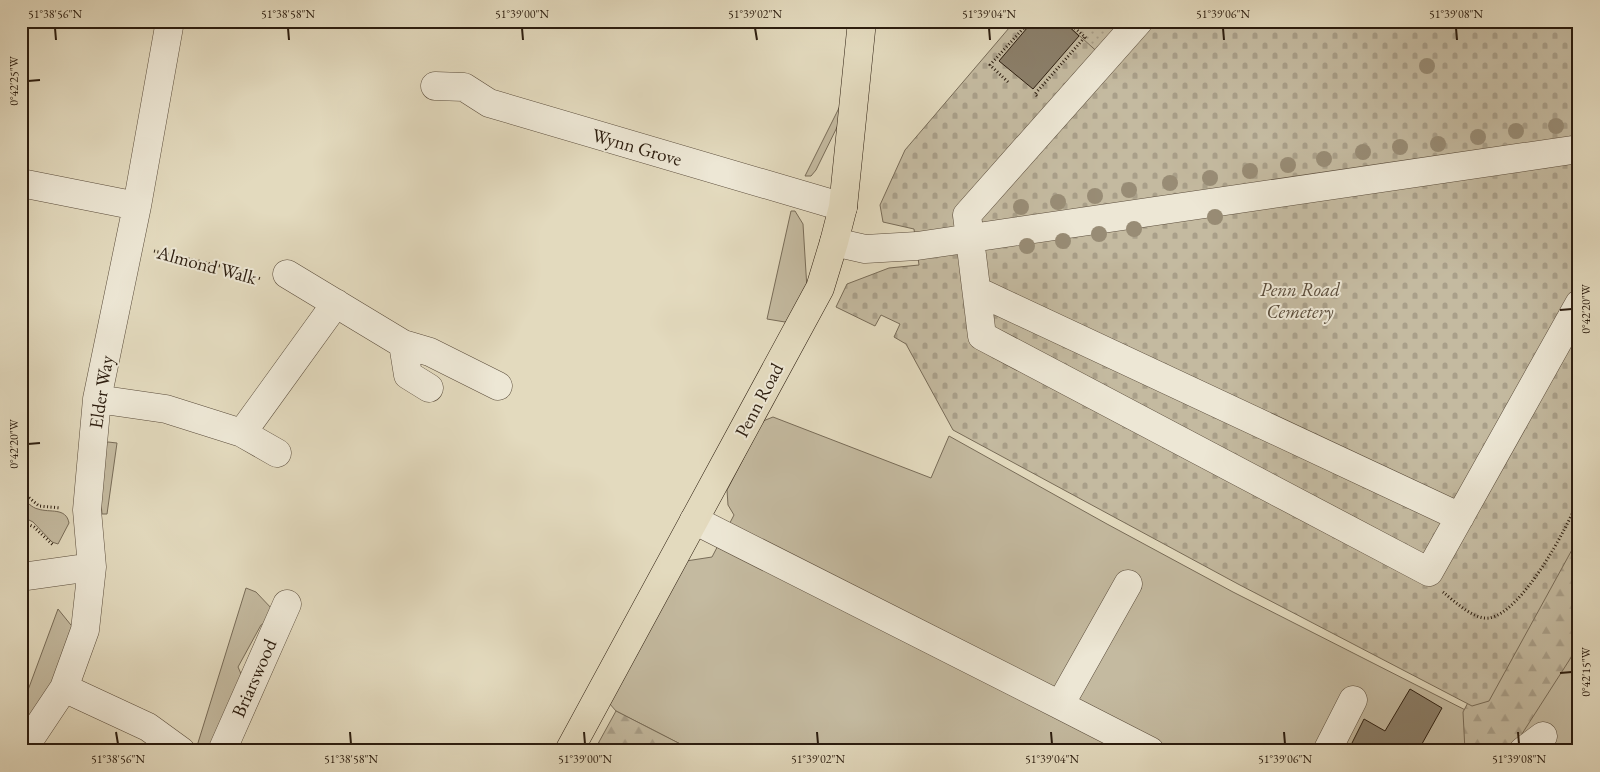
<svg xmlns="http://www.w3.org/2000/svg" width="1600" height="772" font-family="'EB Garamond',serif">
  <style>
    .green { fill: #c4baa0; stroke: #786c58 }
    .forest { fill: url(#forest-firs); stroke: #786c58 }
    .cemetery { fill: url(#cemetery-stones); stroke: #786c58 }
    .garden { fill: url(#garden-dots); stroke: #786c58 }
    .building { fill: #8b7f6a; stroke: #2c1d0f }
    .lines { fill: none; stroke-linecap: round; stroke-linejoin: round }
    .minor-casing { stroke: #5a4c3b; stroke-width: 29 }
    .major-casing { stroke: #2c1d0f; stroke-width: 29 }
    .path { stroke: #2c1d0f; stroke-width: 3; stroke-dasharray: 1 2.5; stroke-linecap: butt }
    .minor { stroke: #ede7d5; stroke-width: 28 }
    .major { stroke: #e3dabe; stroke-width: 28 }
    .tree { fill: #988c75 }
    .ticks { fill: none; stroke: #2c1d0f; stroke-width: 2 }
    .labels { text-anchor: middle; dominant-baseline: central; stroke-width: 4; stroke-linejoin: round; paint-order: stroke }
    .street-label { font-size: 19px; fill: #2c1d0f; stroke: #ede7d5 }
    .park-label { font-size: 19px; font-style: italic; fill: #5a4c3a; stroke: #ede7d5 }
    .neatline { fill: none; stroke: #2c1d0f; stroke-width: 2 }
    .ticks-label { font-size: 12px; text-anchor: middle; fill: #2c1d0f }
  </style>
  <defs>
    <pattern id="forest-firs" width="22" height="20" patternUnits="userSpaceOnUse" patternTransform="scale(1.25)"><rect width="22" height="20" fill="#c4baa0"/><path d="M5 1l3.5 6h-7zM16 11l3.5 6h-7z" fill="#a99f89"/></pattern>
    <pattern id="cemetery-stones" width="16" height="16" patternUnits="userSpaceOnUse" patternTransform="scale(1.25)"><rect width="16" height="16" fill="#c4baa0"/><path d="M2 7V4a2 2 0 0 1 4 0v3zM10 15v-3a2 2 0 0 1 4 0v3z" fill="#a99f89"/></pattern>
    <pattern id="garden-dots" width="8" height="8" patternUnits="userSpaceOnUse" patternTransform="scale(1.25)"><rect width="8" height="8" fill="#c4baa0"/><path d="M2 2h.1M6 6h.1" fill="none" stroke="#a99f89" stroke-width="1.8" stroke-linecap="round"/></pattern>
  </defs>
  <rect width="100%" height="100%" fill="#e3dabe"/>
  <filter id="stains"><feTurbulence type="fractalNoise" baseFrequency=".004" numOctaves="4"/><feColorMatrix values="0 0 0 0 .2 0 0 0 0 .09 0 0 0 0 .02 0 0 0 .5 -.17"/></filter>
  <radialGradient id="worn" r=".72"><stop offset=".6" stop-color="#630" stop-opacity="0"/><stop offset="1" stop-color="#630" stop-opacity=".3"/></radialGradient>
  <path class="green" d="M842 102 843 115 816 170 811 176H805Z
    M791 211H795L803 224 807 289 791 319 785 322 767 319Z
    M773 417 931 478 949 436 1107 524 1233 592 1487 721 1579 553V751H694L616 711 609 703 686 561 712 557 734 515 728 505 727 490 763 421Z
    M108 442 117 443 107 514H102L99 482 103 444Z
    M21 497C26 501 32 508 38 509 50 513 66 507 69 523L58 544 52 542 33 522 21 516Z
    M246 588 256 592 273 610V619L261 625 238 667 242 676 219 741 209 748 197 746Z
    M58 609 75 630 55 688 21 739V709Z"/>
  <path class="forest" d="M1579 519V645L1511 751H1465L1463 712 1481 678Z
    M616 711 694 751H594Z"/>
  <path class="cemetery" d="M1015 21H1579V537L1489 701 1472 706 1238 584 953 430 906 344 894 337 900 324 881 315 875 326 836 307 847 284 889 268 919 265 914 229 883 222 880 205 905 150Z"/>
  <path class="garden" d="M1063 21H1132L1102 56Z"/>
  <path class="building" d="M1033 21H1063L1079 36 1033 89 999 61Z
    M1410 689 1442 708 1418 751H1348L1364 719 1385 731Z"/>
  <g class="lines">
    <g class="minor-casing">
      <path id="minor" d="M1139 21 967 215 982 336 1429 572 1579 304
        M435 86 464 87 489 103 843 207
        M21 183 137 206
        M834 242 865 249 917 246 1579 149
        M287 274 403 344 430 352 498 386
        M977 291 1460 517
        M403 344 408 375 429 388
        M97 399 166 409 242 433 336 303
        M242 433 277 453
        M694 520 1060 705
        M21 577 92 567
        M1128 584 1060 705 1150 751
        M64 688 148 727 181 751
        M22 751 64 688 85 630 92 567 87 510 97 399 137 206 170 21
        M222 751 287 604
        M1327 751 1353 700
        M1523 751 1543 736"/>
    </g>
    <g class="major-casing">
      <path id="major" d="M569 751 820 288 834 242 843 207 862 21"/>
    </g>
    <path class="path" d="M1067 21 1086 38
      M1008 82 990 65 1030 21
      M1037 96 1035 94 1085 37
      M154 251 229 268 261 279
      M21 491 39 506 61 508
      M21 521 34 527 54 546
      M1443 592C1454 601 1474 620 1489 618 1522 613 1568 527 1579 498"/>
    <use href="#minor" class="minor"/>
    <use href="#major" class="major"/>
  </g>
  <g class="tree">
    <circle cx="1427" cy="66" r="8"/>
    <circle cx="1556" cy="126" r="8"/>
    <circle cx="1516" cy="131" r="8"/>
    <circle cx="1478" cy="137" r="8"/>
    <circle cx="1438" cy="144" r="8"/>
    <circle cx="1400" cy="147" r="8"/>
    <circle cx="1363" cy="152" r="8"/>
    <circle cx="1324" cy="159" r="8"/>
    <circle cx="1288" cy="165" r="8"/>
    <circle cx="1250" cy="171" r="8"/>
    <circle cx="1210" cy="178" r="8"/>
    <circle cx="1170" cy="183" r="8"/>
    <circle cx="1129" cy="190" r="8"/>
    <circle cx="1095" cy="196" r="8"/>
    <circle cx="1058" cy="202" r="8"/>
    <circle cx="1021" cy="207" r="8"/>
    <circle cx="1215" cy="217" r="8"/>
    <circle cx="1134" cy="229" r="8"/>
    <circle cx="1099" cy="234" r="8"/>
    <circle cx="1063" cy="241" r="8"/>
    <circle cx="1027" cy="246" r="8"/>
  </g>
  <path class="ticks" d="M55 28 56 40M288 28 289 40M522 28 523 40M755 28 757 40M989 28 990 40M1223 28 1224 40M1456 28 1457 40M28 81 40 80M1560 310 1572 309M28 444 40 443M1560 673 1572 672M116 732 118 744M350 732 351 744M584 732 585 744M817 732 818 744M1051 732 1052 744M1284 732 1285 744M1518 732 1519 744"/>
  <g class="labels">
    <g class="street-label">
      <text transform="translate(637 147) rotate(16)">Wynn Grove</text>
      <text transform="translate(207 265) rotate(15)">Almond Walk</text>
      <text transform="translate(101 392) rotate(-81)">Elder Way</text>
      <text transform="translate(759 400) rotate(-62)">Penn Road</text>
      <text transform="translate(254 678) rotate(-66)">Briarswood</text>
    </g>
    <g class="park-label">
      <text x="1300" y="289">Penn Road<tspan x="1300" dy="22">Cemetery</tspan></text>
    </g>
  </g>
  <rect width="1600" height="772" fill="none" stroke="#e3dabe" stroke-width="55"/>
  <rect x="28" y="28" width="1544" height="716" class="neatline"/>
  <g class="ticks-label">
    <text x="55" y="18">51°38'56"N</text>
    <text x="288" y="18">51°38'58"N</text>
    <text x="522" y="18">51°39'00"N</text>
    <text x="755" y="18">51°39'02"N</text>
    <text x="989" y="18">51°39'04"N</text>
    <text x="1223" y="18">51°39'06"N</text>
    <text x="1456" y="18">51°39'08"N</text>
    <text transform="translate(14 81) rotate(-90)" y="4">0°42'25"W</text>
    <text transform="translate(1586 309) rotate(-90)" y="4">0°42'20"W</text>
    <text transform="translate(14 444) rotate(-90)" y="4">0°42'20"W</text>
    <text transform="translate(1586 672) rotate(-90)" y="4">0°42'15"W</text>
    <text x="118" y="763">51°38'56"N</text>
    <text x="351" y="763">51°38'58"N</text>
    <text x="585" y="763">51°39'00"N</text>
    <text x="818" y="763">51°39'02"N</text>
    <text x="1052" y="763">51°39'04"N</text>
    <text x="1285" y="763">51°39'06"N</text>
    <text x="1519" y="763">51°39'08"N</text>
  </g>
  <rect width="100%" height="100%" filter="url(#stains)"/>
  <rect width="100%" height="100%" fill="url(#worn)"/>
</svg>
